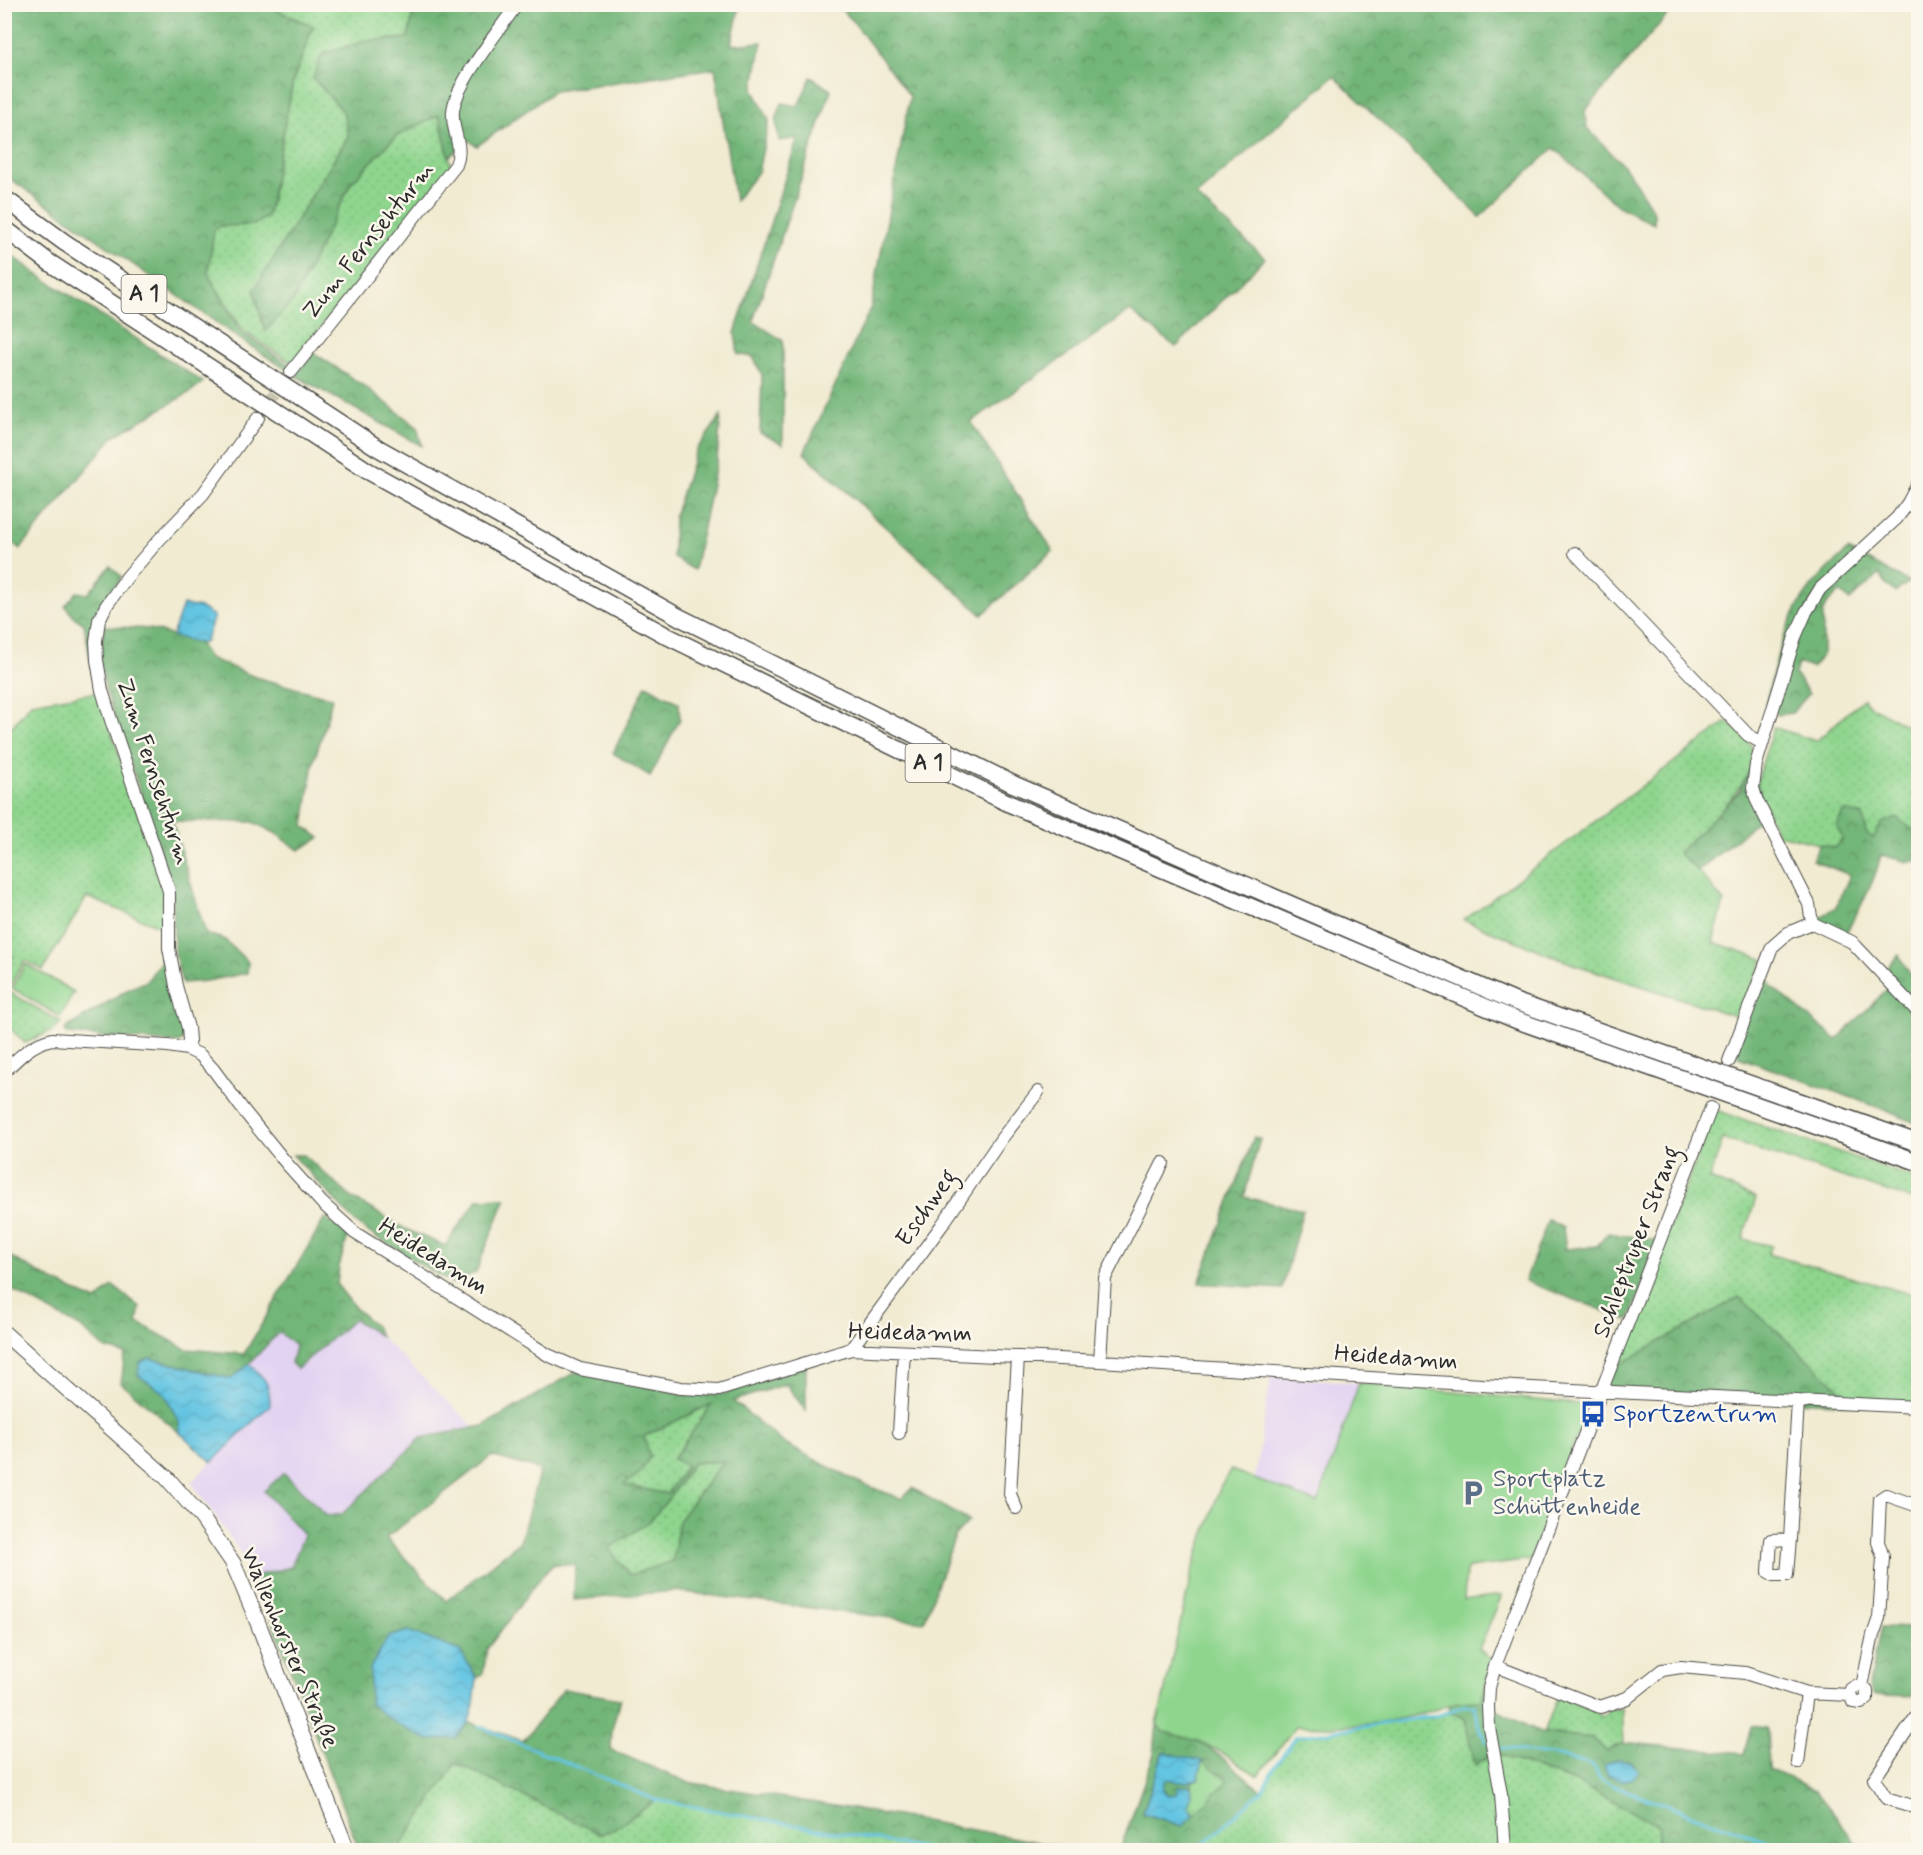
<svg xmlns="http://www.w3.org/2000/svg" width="1923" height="1855" font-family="Mynerve,sans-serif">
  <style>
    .built { fill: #e3d3f2 }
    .grass { fill: url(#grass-dots); stroke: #5d805c; stroke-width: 1.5 }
    .forest { fill: url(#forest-crowns); stroke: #4f7052; stroke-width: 1.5; fill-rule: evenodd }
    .park { fill: url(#park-tufts); stroke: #5d805c; stroke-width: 1.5 }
    .pitch { fill: #8fd58e; stroke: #5d805c; stroke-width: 1.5 }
    .water { fill: url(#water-waves); stroke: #487886; stroke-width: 1.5 }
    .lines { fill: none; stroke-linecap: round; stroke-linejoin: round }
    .stream { stroke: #64c5e2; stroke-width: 3 }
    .minor-tunnel { stroke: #c9c5b1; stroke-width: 12; stroke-dasharray: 12 6; stroke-linecap: butt }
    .minor-casing { stroke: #494844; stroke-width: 14 }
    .major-casing { stroke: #494844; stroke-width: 17 }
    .highway-casing { stroke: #494844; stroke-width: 19 }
    .minor { stroke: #fff; stroke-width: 12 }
    .major { stroke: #fff; stroke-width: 15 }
    .highway { stroke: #fff; stroke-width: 16 }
    .labels { text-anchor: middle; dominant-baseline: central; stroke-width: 5; stroke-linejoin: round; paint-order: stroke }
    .shield { fill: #fbf7ec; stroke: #696865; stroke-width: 1.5 }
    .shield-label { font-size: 22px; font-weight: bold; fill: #2b2b2b }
    .street-label { font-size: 24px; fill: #2b2b2b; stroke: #fbf7ec }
    .transit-label { font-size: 24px; fill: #164399; stroke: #fbf7ec; text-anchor: start }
    .service-label { font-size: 24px; fill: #4e5e75; stroke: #fbf7ec; text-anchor: start }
  </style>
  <defs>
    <pattern id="grass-dots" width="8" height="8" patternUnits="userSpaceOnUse" patternTransform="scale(1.5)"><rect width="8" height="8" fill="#8fd58e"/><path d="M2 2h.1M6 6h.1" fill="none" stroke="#7cb77b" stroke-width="1.8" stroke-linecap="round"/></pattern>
    <pattern id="forest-crowns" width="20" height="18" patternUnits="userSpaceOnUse" patternTransform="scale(1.5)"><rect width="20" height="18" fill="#73b679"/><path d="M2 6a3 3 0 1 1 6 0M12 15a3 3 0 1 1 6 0" fill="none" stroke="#5f9463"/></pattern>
    <pattern id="park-tufts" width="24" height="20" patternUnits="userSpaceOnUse" patternTransform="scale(1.5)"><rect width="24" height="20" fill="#8fd58e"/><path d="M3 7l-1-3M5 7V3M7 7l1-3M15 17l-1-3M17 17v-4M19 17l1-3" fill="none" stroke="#7cb77b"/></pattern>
    <pattern id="water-waves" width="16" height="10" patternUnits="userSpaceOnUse" patternTransform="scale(1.5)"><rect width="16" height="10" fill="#64c5e2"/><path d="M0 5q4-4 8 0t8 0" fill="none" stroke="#57a9c2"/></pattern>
  </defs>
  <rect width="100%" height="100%" fill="#fbf7ec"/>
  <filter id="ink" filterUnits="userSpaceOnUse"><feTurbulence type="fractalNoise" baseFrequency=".0167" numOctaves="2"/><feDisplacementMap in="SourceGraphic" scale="12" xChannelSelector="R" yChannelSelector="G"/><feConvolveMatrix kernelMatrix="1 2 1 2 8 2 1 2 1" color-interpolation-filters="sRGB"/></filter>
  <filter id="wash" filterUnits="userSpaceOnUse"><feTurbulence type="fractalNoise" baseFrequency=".008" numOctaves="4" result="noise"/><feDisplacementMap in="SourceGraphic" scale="24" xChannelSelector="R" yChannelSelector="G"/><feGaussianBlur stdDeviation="1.35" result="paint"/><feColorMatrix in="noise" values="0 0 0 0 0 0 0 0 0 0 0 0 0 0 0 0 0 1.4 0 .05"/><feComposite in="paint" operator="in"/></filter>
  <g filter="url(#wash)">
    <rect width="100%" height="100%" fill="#f1ebd2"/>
    <path class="built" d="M354 1319 380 1336 475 1428 421 1438 342 1514 327 1516 285 1473 264 1491 304 1534 291 1567 255 1576 232 1540 191 1482 270 1405V1389L263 1377 249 1364 279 1331 295 1346 292 1362 297 1369Z
      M1271 1376 1359 1383 1318 1503 1255 1479Z"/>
    <path class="grass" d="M264 5H415L408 38 365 41 313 78 343 111 348 137 254 290 293 301 351 183 396 136 439 115 451 166 292 363 243 331 208 274 214 230 220 226 254 225 268 215 293 81 313 26Z
      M98 692 164 889 161 927 87 897 43 970 25 960 7 991 61 1022 54 1030 25 1043 5 1023V966L14 956 5 953V721L11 728 31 703Z
      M1863 699 1870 706 1918 732V834L1896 817 1873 839 1866 833 1843 838 1834 848 1783 835 1778 836 1759 794 1757 781 1773 727 1816 741Z
      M1727 722C1735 730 1753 742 1754 754 1757 781 1697 834 1678 853L1698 871 1724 902 1713 942 1763 959 1741 1018 1573 964 1464 920Z
      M1716 1110 1918 1179V1201L1723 1139 1709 1179 1756 1198 1743 1239 1772 1246 1768 1254 1918 1296V1407L1614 1367Z
      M713 1403 673 1459 687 1465 667 1494 623 1485 640 1473 644 1436Z
      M723 1461 679 1520 673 1561 630 1575 608 1549 650 1521 670 1497 693 1463Z
      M1558 1695 1598 1712 1599 1716 1608 1715V1711L1622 1708 1624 1744 1617 1745 1607 1752 1593 1738 1544 1733Z
      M1449 1711 1465 1718 1494 1753 1578 1783 1659 1826 1656 1850H1197L1262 1791 1275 1766 1296 1737 1440 1715Z
      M456 1763 600 1834 614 1829 656 1800 928 1850H398Z"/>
    <path class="forest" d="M5 5H264L313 26 293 81 268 215 254 225 220 226 214 230 208 274 241 332 291 366 289 371 247 344 5 175Z
      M415 5H740L731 45 762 42 753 89 769 120 758 172 735 201 715 68 554 91 477 146 468 140 449 157 439 115 396 136 351 183 293 301 265 332 254 290 348 137 343 111 313 78 322 54 365 41 408 38Z
      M837 5H1676L1585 111 1587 128 1626 168 1654 212V224L1618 206 1554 148 1480 217 1334 76 1196 196 1265 258 1176 347 1130 311 971 422 1053 551 982 615 804 453 871 307 910 96 852 20Z
      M811 77 831 90 753 321 783 341V444L760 433 762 375 753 357 738 354 735 333 798 138 779 141 776 120 782 103 798 106Z
      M5 250 37 274 203 382 189 393 114 436 20 549 5 537Z
      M314 353 367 388 417 427 422 446 296 376 297 372Z
      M721 416 717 460 694 570 673 557 674 517 696 450Z
      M1848 550 1909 582 1895 592 1886 585 1880 574 1850 600 1839 592 1828 603 1823 611V653L1812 668 1798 663 1795 674 1809 694 1792 713 1777 715 1766 704C1774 664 1785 619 1811 587 1822 574 1836 562 1848 550Z
      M110 566 122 577 104 601 94 680 84 624 74 617 65 606 77 592 88 594Z
      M104 626 150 629 199 643 209 658 255 677 332 698 326 722 313 764 304 826 320 838 299 850 275 833 253 822 172 821 206 934 224 939 248 962 247 973 207 981 182 983 174 950 173 889 106 691 100 661Z
      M646 685 679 703 680 719 650 776 613 753Z
      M1753 762 1759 794 1768 812 1698 871 1678 853 1740 791Z
      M1843 811 1863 815 1866 833 1873 838 1882 823 1896 817 1918 834V861L1908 862 1881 855C1874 885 1858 911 1843 938L1812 923 1836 907 1850 875 1812 860 1820 844 1834 848 1843 839 1837 827Z
      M1899 955 1911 976 1918 984V1124L1875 1106 1738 1057 1737 1039 1767 961 1770 985 1837 1040 1892 984 1882 973Z
      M164 957 174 1001 184 1034 183 1040 178 1043 67 1034 65 1029 127 990 147 981Z
      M1254 1137 1260 1139 1244 1197 1303 1210 1282 1289 1199 1283Z
      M293 1155H304L352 1198 405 1229 445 1246 478 1199 506 1198 476 1272 453 1284 371 1234 353 1220Z
      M325 1218 348 1235 339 1267 337 1285 356 1309 375 1326 380 1336 354 1319 297 1369 291 1363 295 1346 279 1332 249 1364 231 1379 149 1358 140 1363 138 1375 164 1393 179 1422 180 1433 121 1383 125 1354 104 1348 80 1327 5 1286 4 1253 53 1281 96 1301 113 1286 140 1307 137 1322 186 1349 244 1354Z
      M1548 1220 1563 1228 1566 1249 1597 1246 1608 1233 1660 1241 1629 1320 1525 1281Z
      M1739 1297 1857 1404 1601 1391 1610 1370Z
      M806 1365V1411L786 1384 733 1401 785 1444 854 1480 901 1499 912 1488 969 1521 955 1536 924 1622 675 1591 574 1600 575 1565 554 1564 541 1577 487 1649 483 1674 477 1678 460 1651 408 1631 388 1637 455 1738 469 1722 523 1741 564 1689 620 1699 612 1729 611 1750 687 1782 903 1817 1081 1850H928L656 1800 614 1829 600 1834 456 1763 398 1850H359L255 1576 291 1567 304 1535 264 1491 284 1473 327 1516 342 1514 421 1438 483 1426 576 1372 679 1393 697 1395 723 1394ZM712 1404 673 1459 687 1466 667 1494 624 1485 640 1473 650 1457 644 1436ZM492 1456 540 1470 520 1542 446 1601 386 1538ZM723 1461 679 1520 673 1561 630 1575 609 1549 650 1521 670 1497 693 1463Z
      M1881 1627 1918 1628V1696L1873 1695 1869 1685Z
      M1489 1688 1496 1693 1495 1709 1529 1727 1544 1733 1593 1738 1607 1752 1617 1745 1631 1743 1744 1754 1751 1726 1767 1728 1769 1769 1815 1790 1861 1848 1873 1850H1656L1659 1826 1578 1783 1494 1753 1475 1765 1465 1719 1449 1711 1450 1691Z
      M1157 1724C1168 1737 1185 1735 1199 1742 1222 1755 1242 1774 1262 1791L1197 1850H1120L1154 1754ZM1163 1752 1199 1778C1189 1783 1179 1784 1169 1779L1164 1782 1163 1789 1168 1795 1192 1793 1182 1826 1143 1813Z"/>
    <path class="park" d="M1202 1761 1228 1780 1194 1815 1188 1806C1190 1797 1190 1790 1192 1782L1199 1778Z"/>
    <path class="pitch" d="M26 964 74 992 60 1017 12 988Z
      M1359 1383 1589 1405 1530 1560 1469 1568 1466 1571 1464 1600 1502 1595 1479 1649 1493 1660 1481 1701 1457 1702 1422 1714 1378 1723 1332 1727 1296 1726 1258 1776 1221 1752 1198 1741 1162 1731 1157 1724 1192 1572 1221 1485 1231 1470 1318 1503Z"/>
    <path class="water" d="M183 605 201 608 214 616 205 643H199L172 636Z
      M149 1358 231 1379 249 1364C265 1379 270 1382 270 1405L212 1462 180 1433 179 1422 164 1393 138 1375 140 1363Z
      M408 1631 460 1651 477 1678 474 1704 469 1722 455 1738 428 1740 397 1724 370 1704V1668L388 1637Z
      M1163 1752 1202 1761 1199 1778C1189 1783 1179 1784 1169 1779L1164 1782 1163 1789 1168 1795 1176 1794 1178 1787 1191 1786 1192 1793 1188 1806 1194 1815 1182 1826 1143 1813Z
      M1618 1759 1632 1762 1638 1771 1634 1778 1622 1781 1607 1774 1604 1765Z"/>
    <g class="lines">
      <path class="stream" d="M479 1726 656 1800 933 1850
        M1501 1748 1558 1756 1579 1761 1594 1767 1600 1778 1614 1786 1790 1850
        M1197 1850 1262 1791 1275 1766 1296 1737 1440 1715 1463 1706H1475L1480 1733H1483L1486 1742"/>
    </g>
  </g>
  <g filter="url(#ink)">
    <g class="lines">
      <path class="minor-tunnel" d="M258 418 285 380"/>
      <g class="minor-casing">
        <path id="minor" d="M291 372 456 165C464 145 451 131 453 111 456 82 500 30 517 4
          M1575 553 1748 735 1762 743
          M1812 923 1809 904 1757 801 1753 788 1756 764 1795 637 1806 612 1820 589 1897 518 1908 503 1918 484
          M1812 923 1852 942 1918 1012
          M187 1049 189 1040 188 1028 176 986 169 948V891L111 720 102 690 97 660 96 641 99 620 106 606 127 577 158 541 203 494 258 418
          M1729 1061 1772 947 1788 933 1812 923
          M4 1072C19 1057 31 1044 52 1039L168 1046 187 1049 200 1055 213 1069 244 1111 287 1164 322 1203 355 1233 548 1355 580 1369 681 1388 719 1390 851 1349 1100 1361 1514 1387 1918 1407
          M851 1349 942 1225 1002 1138 1038 1092
          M1100 1361 1105 1278 1163 1163
          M899 1433 904 1352
          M1016 1508 1010 1494 1018 1358
          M1790 1539 1787 1575H1774L1769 1572 1771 1540 1790 1539 1798 1401
          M1495 1666 1600 1707 1627 1698 1662 1670 1681 1667 1745 1673 1807 1693 1850 1695 1853 1702 1861 1703 1867 1699V1691L1862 1686H1856L1851 1689 1850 1695
          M1862 1686 1873 1635 1879 1618 1883 1557 1878 1542 1880 1499 1886 1495 1918 1506
          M1918 1714 1874 1779 1886 1798 1918 1808
          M1798 1763 1807 1693
          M1505 1850 1501 1794 1489 1727 1488 1707 1489 1688 1495 1666 1711 1108"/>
      </g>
      <g class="major-casing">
        <path id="major" d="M4 1333 167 1478 202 1518 233 1563 252 1608 347 1850"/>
      </g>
      <g class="highway-casing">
        <path id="highway" d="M4 198 64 242 378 448 679 617 1013 784 1516 1002 1918 1143
          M4 228 50 263 368 471 667 636 1010 804 1516 1020 1918 1162"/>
      </g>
      <use href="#minor" class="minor"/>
      <use href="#major" class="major"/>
      <use href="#highway" class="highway"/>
    </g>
  </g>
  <defs>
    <g id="bus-bare" transform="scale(2.07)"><path d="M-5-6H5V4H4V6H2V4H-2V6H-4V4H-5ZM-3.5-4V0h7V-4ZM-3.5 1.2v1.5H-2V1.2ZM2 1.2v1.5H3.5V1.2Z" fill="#1a4fb4" stroke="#fbf7ec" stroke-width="2.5" paint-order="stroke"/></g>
    <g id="parking-bare" transform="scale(2.07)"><path d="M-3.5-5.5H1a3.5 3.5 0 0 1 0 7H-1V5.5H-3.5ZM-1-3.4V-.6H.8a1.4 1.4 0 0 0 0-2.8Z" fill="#5c6f8a" stroke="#fbf7ec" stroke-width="2.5" paint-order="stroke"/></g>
  </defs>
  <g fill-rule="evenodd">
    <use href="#bus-bare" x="1593" y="1414"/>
    <use href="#parking-bare" x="1473" y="1493"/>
  </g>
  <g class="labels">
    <g class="shield">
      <rect x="121.5" y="275" width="45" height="38" rx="4.5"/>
      <rect x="905.5" y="744" width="45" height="38" rx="4.5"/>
    </g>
    <g class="shield-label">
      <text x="144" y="294">A 1</text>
      <text x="928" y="763">A 1</text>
    </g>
    <g class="street-label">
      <text transform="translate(369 241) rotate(-51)">Zum Fernsehturm</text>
      <text transform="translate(153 772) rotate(72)">Zum Fernsehturm</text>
      <text transform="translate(927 1208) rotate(-55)">Eschweg</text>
      <text transform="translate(1637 1242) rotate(-69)">Schleptruper Strang</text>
      <text transform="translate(433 1257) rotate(32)">Heidedamm</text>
      <text transform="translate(910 1333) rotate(1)">Heidedamm</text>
      <text transform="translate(1396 1358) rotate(4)">Heidedamm</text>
      <text transform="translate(289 1648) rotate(67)">Wallenhorster Straße</text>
    </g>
    <g class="transit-label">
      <text x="1613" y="1414">Sportzentrum</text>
    </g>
    <g class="service-label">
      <text x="1493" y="1479">Sportplatz<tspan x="1493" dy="28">Schüttenheide</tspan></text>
    </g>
  </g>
  <rect width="1923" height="1855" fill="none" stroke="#fbf7ec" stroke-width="24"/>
</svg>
